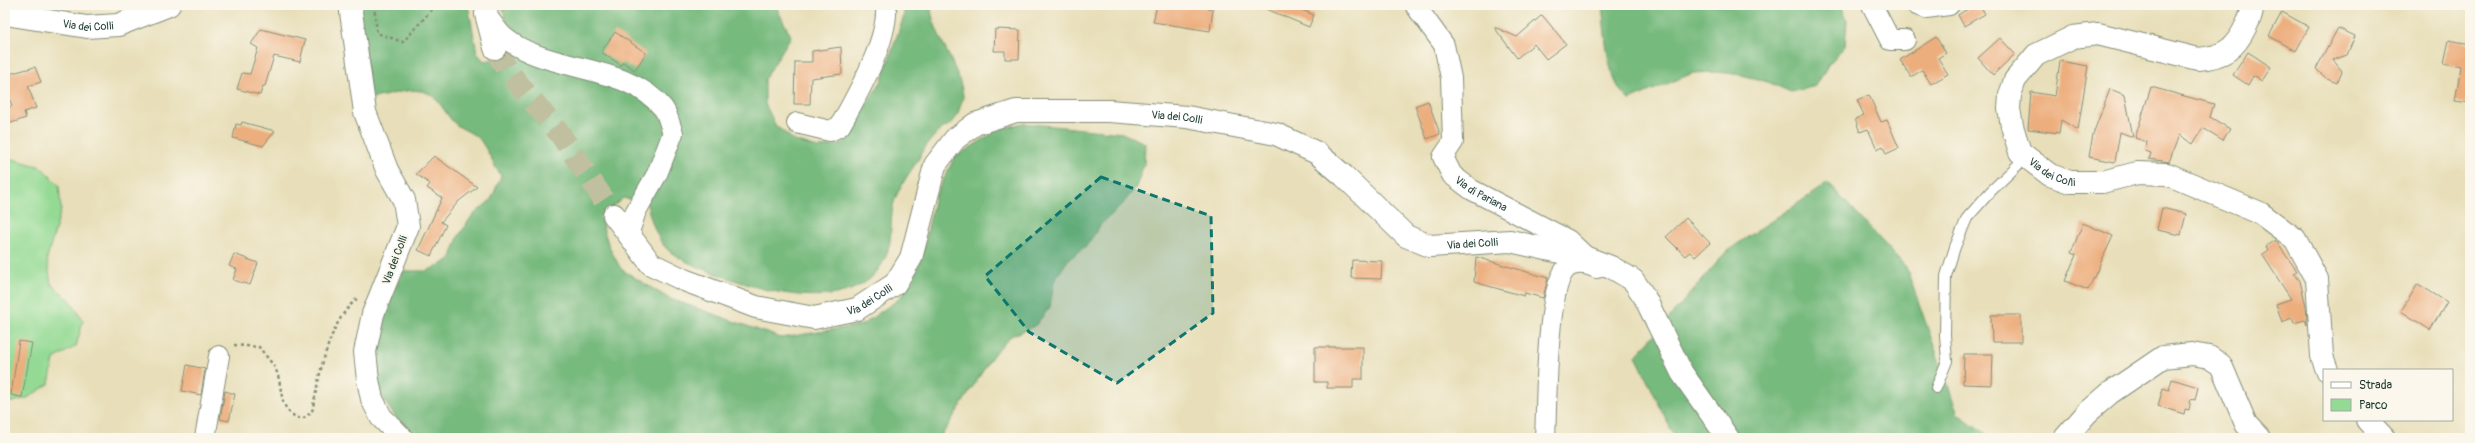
<svg xmlns="http://www.w3.org/2000/svg" width="2475" height="443" font-family="Pangolin,sans-serif">
  <style>
    .green { fill: #94da94; stroke: #5a8c64 }
    .forest { fill: #77ba7e; stroke: #4b7c59 }
    .building { fill: #edae7e }
    .lines { fill: none; stroke-linecap: round; stroke-linejoin: round }
    .tertiary-tunnel { stroke: #c0bf9f; stroke-width: 22; stroke-dasharray: 22 11; stroke-linecap: butt }
    .service-casing { stroke: #848e77; stroke-width: 12 }
    .minor-casing { stroke: #848e77; stroke-width: 22 }
    .tertiary-casing { stroke: #848e77; stroke-width: 24 }
    .path { stroke: #848e77; stroke-width: 2.5; stroke-dasharray: 3 3; stroke-linecap: butt }
    .service { stroke: #fff; stroke-width: 10 }
    .minor { stroke: #fff; stroke-width: 20 }
    .tertiary { stroke: #fff; stroke-width: 22 }
    .marked { fill: #0f766e; fill-opacity: 0.2; stroke: #0f766e; stroke-width: 3; stroke-dasharray: 8 5; stroke-linejoin: round }
    .labels { text-anchor: middle; dominant-baseline: central; stroke-width: 4; stroke-linejoin: round; paint-order: stroke }
    .street-label { font-size: 11px; fill: #1f3d34; stroke: #fbf7ec }
  </style>
  <rect width="100%" height="100%" fill="#fbf7ec"/>
  <filter id="ink" filterUnits="userSpaceOnUse"><feTurbulence type="fractalNoise" baseFrequency=".025" numOctaves="2"/><feDisplacementMap in="SourceGraphic" scale="8" xChannelSelector="R" yChannelSelector="G"/><feConvolveMatrix kernelMatrix="1 2 1 2 8 2 1 2 1" color-interpolation-filters="sRGB"/></filter>
  <filter id="wash" filterUnits="userSpaceOnUse"><feTurbulence type="fractalNoise" baseFrequency=".012" numOctaves="4" result="noise"/><feDisplacementMap in="SourceGraphic" scale="16" xChannelSelector="R" yChannelSelector="G"/><feGaussianBlur stdDeviation="0.9" result="paint"/><feColorMatrix in="noise" values="0 0 0 0 0 0 0 0 0 0 0 0 0 0 0 0 0 1.4 0 .05"/><feComposite in="paint" operator="in"/></filter>
  <g filter="url(#wash)">
    <rect width="100%" height="100%" fill="#e8dfba"/>
    <path class="green" d="M5 157 41 167 59 185 61 210 47 258 51 284 70 300 83 321 76 346 54 359 49 384 27 398 5 404Z"/>
    <path class="forest" d="M360 5H468L477 53 484 61 496 59 510 47V35L502 5H775L791 36 765 79V104L776 126 795 141 818 148 842 144 857 126 867 103 881 82 904 16V5H931C929 27 961 69 963 96 963 99 961 104 960 107 954 128 948 122 935 135 928 142 922 152 918 160 910 172 900 186 895 199 889 216 893 234 888 250 869 312 787 298 740 282 720 275 684 264 668 250 656 239 651 219 647 204L623 198 603 215 602 224 609 247 621 269 668 298 781 338 862 325 899 299 913 279 922 257 935 196 955 157 998 130 1023 123 1122 133 1145 143 1144 164 1136 187 1121 206 1101 224 1087 245 1068 260 1054 281 1050 307 1035 326 1011 336 993 355 940 438H417C397 421 379 400 375 373 371 346 391 295 403 271H427L450 260 458 237 472 216 491 200 501 176C493 165 489 152 481 141 475 134 466 131 458 126 444 116 440 94 421 91 403 88 388 97 370 98Z
      M1602 5H1841L1847 20 1845 46 1828 65 1816 86 1791 92 1768 82 1742 75 1718 72 1693 73 1629 100C1605 80 1606 35 1602 5Z
      M1828 183 1906 267 1958 414 1992 438H1675L1636 356 1727 251Z"/>
    <g id="blocks">
      <path class="building" d="M1157 5H1190L1213 9 1210 31 1153 22Z
        M1257 5H1290L1314 15 1309 27Z
        M1974 5H1980L1985 14 1964 26 1958 15Z
        M2282 12 2309 27 2296 51 2269 36Z
        M1542 15 1566 44 1546 59 1534 44 1517 58 1494 27 1517 37Z
        M2338 28 2355 36 2347 55 2333 60 2342 71 2337 83 2327 79 2316 69Z
        M261 29 305 40 300 62 274 56 265 86H263L260 95 237 89 242 73 250 74 258 48 251 44Z
        M995 29 1020 30 1019 59H1005V51H994Z
        M615 32 646 53 635 70 623 62 621 65 601 52Z
        M1936 37 1946 53 1938 58 1948 74 1931 84 1922 70 1911 77 1900 60Z
        M2000 38 2015 54 1993 75 1978 58Z
        M2449 40 2470 44V103L2455 101 2461 67 2444 63Z
        M841 47 842 74 811 78 810 104H794L795 62H812V51Z
        M2248 52 2271 67 2262 81 2253 76 2248 85 2233 75Z
        M2060 61 2088 66 2078 130 2061 120 2059 133 2028 129 2031 92 2055 96Z
        M35 67 41 82 28 86 36 108 24 112 26 118 5 125V109L12 106 5 86V75Z
        M2151 87 2214 104 2210 117 2230 129 2223 140 2203 128 2193 144 2179 135 2169 162 2149 159 2151 153 2145 151 2147 142 2135 138Z
        M2110 89 2125 95 2133 137 2120 132 2115 162 2089 157 2093 134Z
        M1869 95 1881 122 1887 120 1899 148 1886 154 1883 146 1877 149 1868 129 1860 132 1855 119 1864 115 1857 100Z
        M1428 101 1440 134 1427 139 1415 106Z
        M242 122 275 131 263 146 233 138 236 124 241 125Z
        M434 156 477 187 459 201 441 222 446 225 431 256 418 250 442 198 427 188 430 184 416 174Z
        M2162 208 2186 214 2181 235 2157 230Z
        M1686 218 1710 243 1695 257 1690 252 1685 256 1666 237Z
        M2083 223 2113 236 2088 290 2065 281 2076 255 2071 253Z
        M2275 240 2297 271 2294 273 2300 281 2306 306 2307 325 2305 320 2294 323 2292 318 2282 322 2276 304 2291 299 2262 254 2268 250 2266 246Z
        M234 254 258 263 250 285 233 280 237 269 229 266Z
        M1476 257 1548 278 1543 298 1525 293 1524 296 1474 282Z
        M1352 260 1382 261 1381 279 1351 278Z
        M2418 284 2447 302 2430 330 2401 311Z
        M1991 315H2021V342H1992Z
        M19 341 32 343 22 397 11 395Z
        M1315 347H1363V379H1353V388H1327V382H1315Z
        M1964 354H1993L1992 385 1963 384Z
        M187 365 205 369 201 395 182 391Z
        M2172 379 2198 387 2195 400 2191 399 2189 410 2185 409 2184 414 2158 406 2163 388 2169 390Z
        M225 391 235 394 229 421 220 419Z"/>
    </g>
  </g>
  <g filter="url(#ink)">
    <use href="#blocks" fill-opacity="0" stroke="#848e77" stroke-width="1"/>
    <g class="lines">
      <path class="tertiary-tunnel" d="M495 48 506 69 560 134 614 215"/>
      <g class="service-casing">
        <path id="service" d="M1936 388 1947 361 1945 335 1946 276 1955 247 1967 218 1990 192 2026 157"/>
      </g>
      <g class="minor-casing">
        <g id="minor">
          <path id="s1" d="M1415 5 1444 45 1451 78 1453 142 1443 157 1452 175 1472 190 1568 240 1587 258"/>
          <path d="M1872 5 1890 40H1905"/>
          <path d="M1917 5 1926 8 1949 5"/>
          <path d="M486 15C492 22 498 33 505 38 549 73 626 63 663 108 668 114 670 126 673 133L657 174 636 211 628 235"/>
          <path d="M797 123 830 131 840 126C857 95 889 40 886 5"/>
          <path d="M205 438 219 356"/>
          <path d="M1545 438C1547 407 1545 284 1568 267 1577 261 1588 264 1597 268"/>
        </g>
      </g>
      <g class="tertiary-casing">
        <g id="tertiary">
          <path d="M352 5 351 12 365 112 387 170 404 200 408 226 373 314 365 352 368 380 372 399 381 417 402 438"/>
          <path d="M487 5 486 14 495 48"/>
          <path id="s2" d="M2252 5C2253 12 2249 20 2246 26 2235 49 2224 57 2198 59L2098 34 2073 37 2036 55 2015 80 2010 95 2009 109 2012 126 2020 152 2050 175 2070 182H2102L2137 173 2167 174 2260 213 2295 239 2317 279 2322 356 2327 370"/>
          <path id="s3" d="M5 14 87 27 118 25 169 5"/>
          <path id="s4" d="M614 215 651 264 684 280 756 307 814 318 857 309 895 284 911 258 935 165 955 139 975 124 1016 111H1109L1187 117 1276 134 1317 153 1344 176 1406 236 1430 246 1510 241 1587 258 1611 267 1633 280 1644 296 1682 373 1728 438"/>
          <path d="M2367 420 2384 438"/>
          <path d="M2065 438 2087 413 2110 393 2163 357 2192 354 2209 357 2221 365 2246 424 2259 438"/>
        </g>
      </g>
      <path class="path" d="M374 5 377 33 403 42 436 5
        M234 345 259 347C264 354 272 362 276 370 284 388 277 413 302 419L312 412C319 376 328 322 357 299"/>
      <use href="#service" class="service"/>
      <use href="#minor" class="minor"/>
      <use href="#tertiary" class="tertiary"/>
    </g>
  </g>
  <path class="marked" d="M1101 177 1211 216 1213 313 1117 383 1029 332 985 276Z"/>
  <g class="labels">
    <g class="street-label">
      <text stroke="none"><textPath href="#s3" startOffset="84">Via dei Colli</textPath></text>
      <text stroke="none"><textPath href="#s4" startOffset="712">Via dei Colli</textPath></text>
      <text stroke="none"><textPath href="#s2" startOffset="399">Via dei Colli</textPath></text>
      <text stroke="none"><textPath href="#s1" startOffset="220">Via di Pariana</textPath></text>
      <text stroke="none"><textPath href="#s4" startOffset="1048">Via dei Colli</textPath></text>
      <text transform="translate(395 260) rotate(-69)">Via dei Colli</text>
      <text stroke="none"><textPath href="#s4" startOffset="293">Via dei Colli</textPath></text>
    </g>
  </g>
  <rect width="2475" height="443" fill="none" stroke="#fbf7ec" stroke-width="20"/>
  <rect x="2323" y="369" width="130" height="52" fill="#fbf7ec" stroke="#a3ada2"/>
  <rect x="2331" y="382" width="20" height="6" fill="#ffffff" stroke="#a3ada2"/>
  <text x="2359" y="389" font-size="12" fill="#1f3d34">Strada</text>
  <rect x="2331" y="399" width="20" height="12" fill="#94da94" stroke="#a3ada2"/>
  <text x="2359" y="409" font-size="12" fill="#1f3d34">Parco</text>
</svg>
